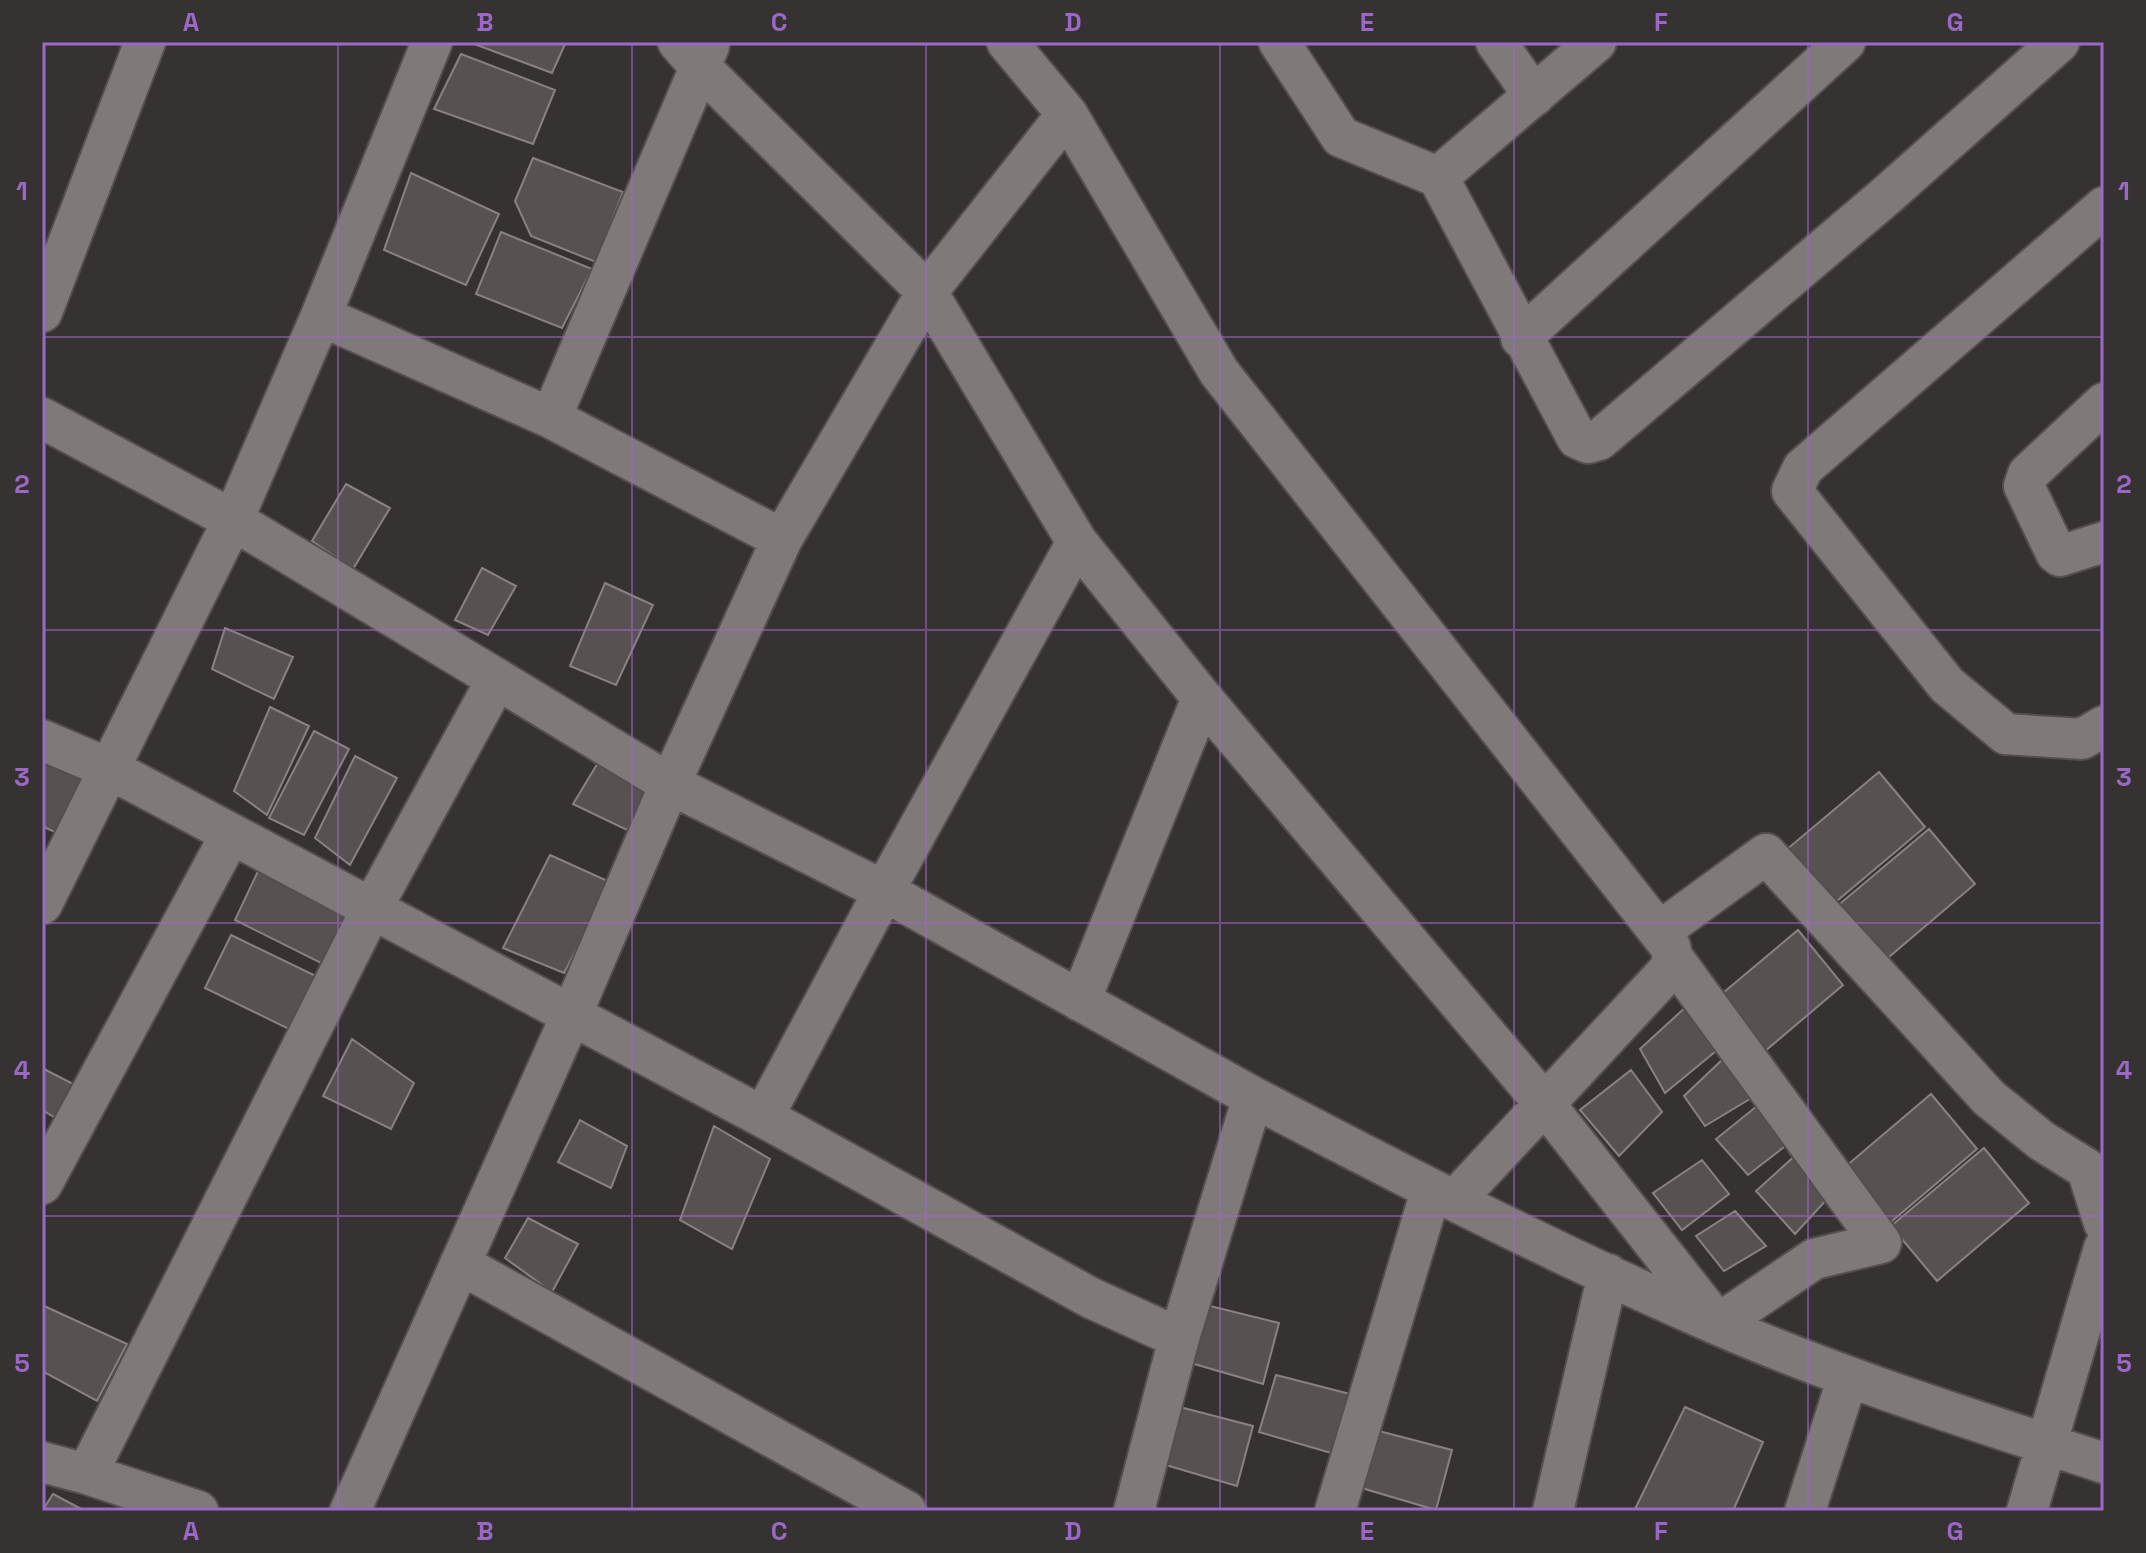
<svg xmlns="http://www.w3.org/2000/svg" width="2146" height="1553" font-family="'Space Grotesk',sans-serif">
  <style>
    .building { fill: #575152; stroke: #898283; stroke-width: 2 }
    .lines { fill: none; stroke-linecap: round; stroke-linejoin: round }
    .street-casing { stroke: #534e4f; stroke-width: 44 }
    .street { stroke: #80797a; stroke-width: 40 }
    .grid { fill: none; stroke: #9c68c7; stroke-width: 2; stroke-opacity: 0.55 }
    .neatline { fill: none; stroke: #9c68c7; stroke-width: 3 }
    .grid-label { font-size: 26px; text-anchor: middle; font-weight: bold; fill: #9c68c7 }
  </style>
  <rect width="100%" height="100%" fill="#373232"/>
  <path class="building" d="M469 42H566L552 73Z
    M461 54 555 90 533 144 434 109Z
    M533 158 623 192 596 262 531 236 515 201Z
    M411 173 499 214 466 285 384 250Z
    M501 232 592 269 562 328 476 294Z
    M346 484 390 508 353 569 312 541Z
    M482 568 516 586 488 635 455 620Z
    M605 583 653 605 616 685 570 666Z
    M225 628 293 657 274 699 212 669Z
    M270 707 309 726 267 815 234 791Z
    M314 731 349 749 304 835 269 818Z
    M355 756 397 778 350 865 315 838Z
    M42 758 88 782 63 836 42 826Z
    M599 761 650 788 627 830 573 804Z
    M1879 772 1925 827 1832 905 1786 850Z
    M1929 829 1975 884 1883 962 1836 907Z
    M550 855 612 883 564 973 503 948Z
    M258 871 355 922 329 967 235 920Z
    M1798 930 1843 985 1751 1063 1705 1008Z
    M231 935 322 979 293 1031 205 988Z
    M1688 1005 1716 1051 1665 1093 1640 1049Z
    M352 1039 414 1083 391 1129 323 1096Z
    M1722 1060 1753 1097 1705 1126 1684 1096Z
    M42 1068 89 1092 64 1123 42 1110Z
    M1631 1070 1662 1112 1619 1156 1580 1110Z
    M1931 1094 1977 1149 1885 1227 1839 1172Z
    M1757 1106 1792 1141 1748 1175 1716 1139Z
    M580 1120 627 1146 611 1188 558 1162Z
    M714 1126 770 1159 732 1249 680 1220Z
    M1984 1148 2029 1203 1937 1281 1891 1226Z
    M1799 1152 1830 1196 1795 1234 1756 1191Z
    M1702 1160 1729 1194 1682 1230 1653 1193Z
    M1735 1211 1766 1246 1724 1271 1696 1236Z
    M528 1218 578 1244 552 1292 505 1258Z
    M1202 1304 1279 1323 1263 1384 1184 1361Z
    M42 1305 127 1344 97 1401 42 1371Z
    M1276 1375 1354 1395 1338 1455 1259 1432Z
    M1176 1406 1253 1426 1237 1486 1159 1463Z
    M1685 1407 1763 1442 1733 1511H1634Z
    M1375 1430 1452 1450 1436 1510 1358 1487Z
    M53 1494 85 1511H42Z"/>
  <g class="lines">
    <g class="street-casing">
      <path id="street" d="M678 42 700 67 927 292 1077 542 1202 698 1544 1103 1718 1324 1814 1259 1881 1243 1673 958 1670 946 1219 372 1067 114 1007 42
        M1279 42 1341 137 1438 177 1577 438 1588 443 1599 440 1887 195 2059 42
        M1496 42 1534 96
        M1438 177 1596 42
        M2104 207 1803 468 1792 491 1947 685 2006 734 2082 739 2104 726
        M42 312 145 42
        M321 316 551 418 782 539
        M1521 338 1845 42
        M2104 403 2028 474 2024 486 2056 553 2060 556 2104 542
        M42 418 233 520 497 679
        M551 418 709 46
        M42 740 110 769 763 1117 1091 1298 1179 1338
        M42 904 233 520 321 316 432 42
        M1659 932 1766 854 1989 1098 2042 1141 2087 1169 2104 1223
        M1080 1001 1202 698
        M1253 1097C1405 1177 1558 1255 1716 1324 1842 1379 1974 1420 2104 1463
        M763 1117 884 891 1077 542
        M42 1184 231 834
        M1455 1200 1669 970 1673 958
        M460 1264 906 1511
        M42 1462 87 1474 198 1511
        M87 1474 372 908 497 679 670 784 884 891 1253 1097 1179 1338 1134 1511
        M350 1511 571 1016 670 784 782 539 927 292 1067 114
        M1335 1511 1431 1191
        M1553 1511 1608 1274
        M1805 1511 1848 1377
        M2027 1511 2104 1248"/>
    </g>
    <use href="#street" class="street"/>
  </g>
  <path class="grid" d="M338 42V1511M632 42V1511M926 42V1511M1220 42V1511M1514 42V1511M1808 42V1511M42 337H2104M42 630H2104M42 923H2104M42 1216H2104"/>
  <rect width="2146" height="1553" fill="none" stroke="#373232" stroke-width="88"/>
  <rect x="44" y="44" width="2058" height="1465" class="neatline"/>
  <g class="grid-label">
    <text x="191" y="31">A</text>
    <text x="485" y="31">B</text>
    <text x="779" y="31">C</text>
    <text x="1073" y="31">D</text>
    <text x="1367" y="31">E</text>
    <text x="1661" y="31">F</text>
    <text x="1955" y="31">G</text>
    <text x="22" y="200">1</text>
    <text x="2124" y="200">1</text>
    <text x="22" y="493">2</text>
    <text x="2124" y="493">2</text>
    <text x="22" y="786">3</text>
    <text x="2124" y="786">3</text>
    <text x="22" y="1079">4</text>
    <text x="2124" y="1079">4</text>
    <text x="22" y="1372">5</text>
    <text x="2124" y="1372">5</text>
    <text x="191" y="1540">A</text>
    <text x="485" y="1540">B</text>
    <text x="779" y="1540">C</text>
    <text x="1073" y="1540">D</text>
    <text x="1367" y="1540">E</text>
    <text x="1661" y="1540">F</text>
    <text x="1955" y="1540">G</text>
  </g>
</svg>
